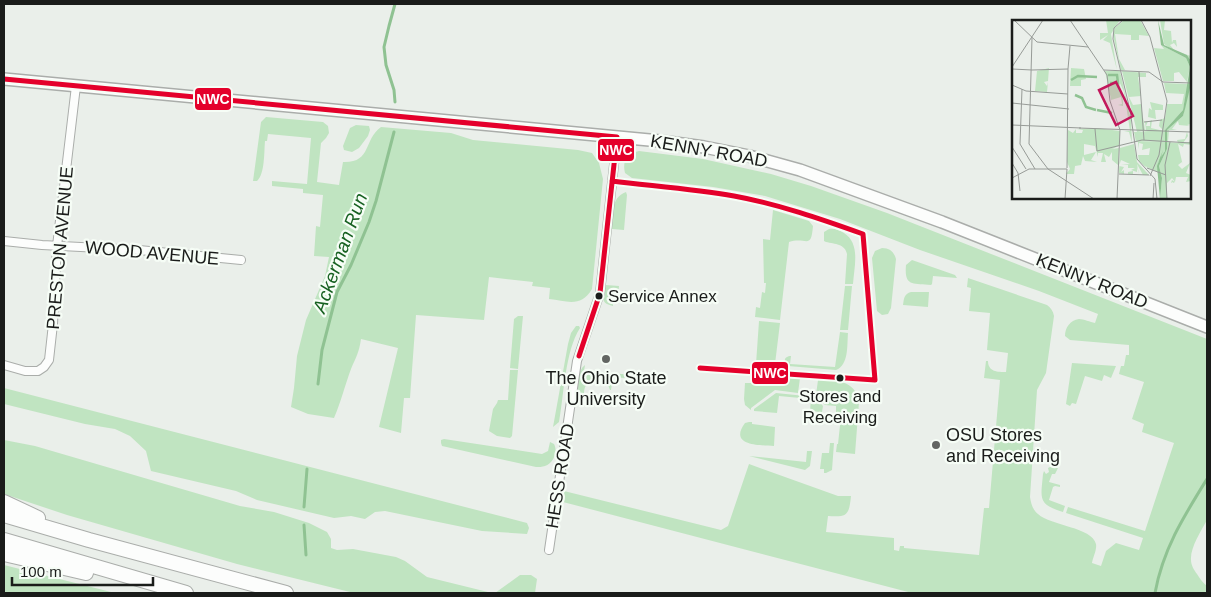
<svg xmlns="http://www.w3.org/2000/svg" width="1211" height="597" font-family="Arial,sans-serif">
  <style>
    .green { fill: #c0e4c1 }
    .lines { fill: none; stroke-linecap: round; stroke-linejoin: round }
    .stream { stroke: #8fc292; stroke-width: 3 }
    .minor-casing { stroke: #aaadaa; stroke-width: 10 }
    .secondary-casing { stroke: #aaadaa; stroke-width: 14 }
    .motorway-casing { stroke: #aaadaa; stroke-width: 16 }
    .minor { stroke: #fcfdfc; stroke-width: 8 }
    .secondary { stroke: #fcfdfc; stroke-width: 11 }
    .motorway { stroke: #fcfdfc; stroke-width: 14 }
    .bus-1-casing { stroke: #f6fdf6; stroke-width: 9 }
    .bus-1 { stroke: #e4002b; stroke-width: 5 }
    .bus-dot { fill: #1a1c1a; stroke: #f6fdf6; stroke-width: 2 }
    .poi-dot { fill: #636663; stroke: #f6fdf6; stroke-width: 2 }
    .labels { text-anchor: middle; dominant-baseline: central; stroke-width: 4.5; stroke-linejoin: round; paint-order: stroke }
    .bus-label { font-size: 17px; fill: #1a1c1a; stroke: #f6fdf6; text-anchor: start }
    .street-label { font-size: 18px; fill: #1a1c1a; stroke: #f6fdf6 }
    .poi-label { font-size: 18px; fill: #1a1c1a; stroke: #f6fdf6 }
    .water-label { font-size: 19px; font-style: italic; fill: #176121; stroke: #f6fdf6 }
    .inset-river { fill: none; stroke: #8fc292; stroke-width: 2.5 }
    .inset-road { fill: none; stroke: #979b97; stroke-width: 1 }
    .view { fill: #c2185b; fill-opacity: 0.15; stroke: #c2185b; stroke-width: 2.5 }
    .inset-edge { fill: none; stroke: #1a1c1a; stroke-width: 2.5 }
    .line-badge { stroke: #f6fdf6; stroke-width: 2 }
    .badge-label { font-size: 14px; text-anchor: middle; font-weight: bold; fill: #fff }
  </style>
  <rect width="100%" height="100%" fill="#eaefea"/>
  <path class="green" d="M266 117 323 122 328 126 329 133 326 138 321 143 317 182 339 185 343 162C372 163 363 140 381 127L451 133 473 140 578 150 592 153 599 163 603 179 592 289C581 308 567 301 549 299L550 288 532 286 533 282 489 277 484 320 416 315 410 398H404L401 433 379 427 398 348 361 339C359 353 356 357 351 369 345 385 341 402 334 418L308 414 291 407 294 388 297 356 306 320 325 276 329 257 314 256 316 226 320 227 323 195 303 193V189L272 186V181L307 184 311 138 268 134 267 141H265C264 152 265 174 257 181H253L261 122Z
    M356 125 369 126 370 130 368 136 359 148 352 152 344 150 343 146 350 128Z
    M639 151 703 159 771 174 811 186 887 213 1207 339V520C1201 531 1190 548 1191 560 1191 565 1194 570 1197 574 1200 579 1203 583 1207 586V593H912L563 502 564 491 721 530 728 526 749 464 838 496H851C849 516 847 517 828 516L826 532 894 538V550L899 551 900 546H904V548L979 555 984 508H989L1000 380 984 378 986 361H988C988 372 998 372 1006 372L1008 353 987 350 990 313 969 311 971 288 967 287 968 278 1047 305C1051 308 1053 311 1054 316L1046 373 1037 390 1030 497C1031 504 1033 510 1038 514 1051 526 1092 527 1096 544 1097 550 1093 557 1092 563L1101 566 1106 551 1116 543 1139 550 1143 538 1066 513 1068 507 1145 531 1174 443 1142 432 1144 424 1132 419 1144 382 1119 374 1121 366H1124L1126 355H1129V345L1070 340 1065 336C1065 328 1070 320 1079 319 1084 319 1090 322 1095 323L1098 314 1039 291 920 250 840 219 765 196 713 187 632 178 625 173C622 161 627 154 639 151Z
    M626 192 627 195 624 230 612 229C613 215 610 198 626 192Z
    M773 210 809 221 813 226C811 251 806 236 789 242L780 320 755 317 756 307 760 308 762 292 765 293 766 283H764L763 239 770 240Z
    M829 229C834 228 839 230 844 233 861 244 854 267 853 284H845L847 254C845 244 835 244 826 242L824 241V232Z
    M882 248C890 248 894 252 896 259L891 308 888 314 882 315 877 311 872 258 875 251Z
    M912 260 955 275 957 278 933 276 932 284 931 285C913 283 904 287 906 265Z
    M606 285 619 286C618 293 619 300 613 304V306C599 303 603 296 606 285Z
    M845 286H852L848 330H840Z
    M911 292H929L928 307 903 305C904 298 904 294 911 292Z
    M518 316H523L518 369 510 368 514 319Z
    M759 321 780 323 775 364 768 365 756 364Z
    M576 326H579L580 328C565 351 564 395 559 422L553 427 568 344 571 333Z
    M840 332 848 333C847 345 849 365 836 370L788 366 785 362C784 358 787 356 791 356L790 364 835 367Z
    M1072 363 1116 366 1111 378 1104 375 1102 381 1085 376 1076 404 1072 403 1070 406 1066 404Z
    M585 365 584 371 660 377V381L613 377 611 390H610C605 372 583 376 584 395L576 394C577 384 577 371 585 365Z
    M510 370H518L512 436 510 438 497 436 489 431 493 409 497 403 498 400H508Z
    M752 374 800 378 798 393 775 390 751 408V410L745 405 744 399 745 383H751Z
    M818 380C836 381 855 379 859 402L855 454 836 452 837 444H838L841 416 836 415V406L825 405 816 395Z
    M4 388 527 523 529 528 527 534 482 531 385 511 375 512 365 519 351 516 334 518 257 500 236 491 151 471 146 451 130 436 115 429 85 424 4 404Z
    M776 393 815 397 823 406 822 412 810 411 811 399 779 396 777 413 754 411V409Z
    M749 422H752V424L775 427 774 446C760 445 728 446 745 423Z
    M444 439 542 454 548 451 550 442 554 444C558 451 554 463 545 466 542 467 539 467 536 467L442 446 441 443V440Z
    M4 440 35 446 240 506 274 512 309 523 327 532 331 539V548L337 550 353 549 396 557 405 561 427 577 492 593H354L237 564 67 515 4 494Z
    M830 443H834L832 470 826 473H824V469H820L822 453H829Z
    M807 451H812L810 466 805 470 749 456 806 462Z
    M1050 467 1058 468 1055 474H1052L1049 482 1060 485V487L1055 486 1053 487 1049 500 1065 506 1063 512C1037 504 1041 498 1043 474L1044 471 1046 474 1049 472 1048 468Z
    M4 565 115 593H4Z
    M520 575H531L537 579 535 593H495Z"/>
  <g class="lines">
    <path class="stream" d="M395 102 394 90 386 65 384 47 389 26 395 4
      M318 384 322 350 337 292 351 265 369 222 376 201 394 132
      M304 507 307 469
      M304 525 306 555
      M1155 593C1163 549 1184 516 1207 479"/>
    <g class="minor-casing">
      <path id="minor" d="M4 241 42 245 139 250 241 260
        M4 365 25 371H38L44 367 49 360 53 324 57 246 76 86
        M549 550 577 361 600 293 617 137"/>
    </g>
    <g class="secondary-casing">
      <path id="secondary" d="M4 79 660 141 704 147 749 156 800 170 942 222 1207 327"/>
    </g>
    <g class="motorway-casing">
      <path id="motorway" d="M4 502 38 518
        M4 515 89 540 286 593
        M4 540 186 593
        M4 554 86 573"/>
    </g>
    <use href="#minor" class="minor"/>
    <use href="#secondary" class="secondary"/>
    <use href="#motorway" class="motorway"/>
    <g class="bus-1-casing">
      <path id="bus-1" d="M4 79 617 137 600 293 579 356
        M612 181C653 186 694 189 734 196 778 204 821 219 863 234L875 380 700 368"/>
    </g>
    <use href="#bus-1" class="bus-1"/>
  </g>
  <g class="bus-dot">
    <circle cx="599" cy="296" r="4.5"/>
    <circle cx="840" cy="378" r="4.5"/>
  </g>
  <g class="poi-dot">
    <circle cx="606" cy="359" r="5"/>
    <circle cx="936" cy="445" r="5"/>
  </g>
  <g class="labels">
    <g class="bus-label">
      <text x="608" y="296">Service Annex</text>
      <text x="840" y="396" text-anchor="middle">Stores and<tspan x="840" dy="21">Receiving</tspan></text>
    </g>
    <g class="street-label">
      <text transform="translate(709 151) rotate(10)">KENNY ROAD</text>
      <text transform="translate(60 248) rotate(-85)">PRESTON AVENUE</text>
      <text transform="translate(152 253) rotate(5)">WOOD AVENUE</text>
      <text transform="translate(1092 281) rotate(22)">KENNY ROAD</text>
      <text transform="translate(560 476) rotate(-81)">HESS ROAD</text>
    </g>
    <g class="poi-label">
      <text x="606" y="378">The Ohio State<tspan x="606" dy="21">University</tspan></text>
      <text x="946" y="435" text-anchor="start">OSU Stores<tspan x="946" dy="21">and Receiving</tspan></text>
    </g>
    <g class="water-label">
      <text transform="translate(340 253) rotate(-70)">Ackerman Run</text>
    </g>
  </g>
  <g transform="translate(1012 20)">
    <rect width="179" height="179" fill="#eaefea"/>
    <path d="M94 0H108L99 14 105 50 98 23 91 20 96 15 88 20V13H96L94 0 99 23ZM112 0H128L137 16 127 15V20H119V15L103 14 107 39 113 50H109L101 15 103 8ZM148 0H153L152 10 159 11 160 23 161 20H164L165 27 162 23 158 25 163 31 179 36V41L175 35 162 31 152 24ZM149 25 174 38 178 47 175 62 167 52 162 53V61H151L142 28 152 29ZM37 48 36 61 32 62 35 66 36 62 35 72 23 71 25 51ZM59 48 72 49 74 59 69 60V66H58ZM93 51H108L119 100 120 123 117 112 112 111H118L112 72 107 61 111 81V86L106 85 110 84 109 77 99 80 100 84ZM110 51 134 53V57H126L129 76 117 77 121 85 129 84 133 110 126 112 136 111 134 110 133 102 136 101 134 106H138V101L140 100 139 108 152 111 147 106 148 100 153 98 155 84H170L172 74 154 73 152 63 176 64 171 90 153 110V131L146 143 147 153 133 146 139 152 127 141 124 123 126 135H137L138 128 130 130 131 124 127 123 126 129V122L148 121 124 122 122 112H125ZM179 58V104L175 105 178 106 167 105 166 101 160 109 165 110H157L156 122 166 123 165 120 173 119 175 112 176 116 171 123 177 122V119L179 125 172 124 171 127 166 124 171 146 170 142 166 145 170 149 178 143 174 153 179 155V161L174 162 176 157H164L163 162 161 163V162L159 163 160 160 163 162 160 158 155 163V179H148L150 158 147 146 155 129V110L171 96ZM138 82 151 85V90H143L144 99 136 97 137 88 140 90ZM84 108 108 111 107 126 100 129 107 128 106 145 100 140V132L97 137 92 134 94 142H89L91 133H86V137L83 126 72 124V135L84 132 79 140 85 142 73 141 71 136 69 145 63 146 62 154H54L58 149 55 142 56 110 61 113 64 109V113H70L71 110 65 109ZM122 124 125 142 137 155H131L125 144 127 154 125 147V152L119 150 123 148H116V152L121 151V154H116V145H109L118 144 109 140 107 146 112 147 109 152 112 150V154L107 153 108 128Z" fill="#c0e4c1"/>
    <path d="M146 0 152 25 175 35 179 41 178 68 173 89 171 96 155 110V129L147 146 150 158 148 179 145 146 151 130 149 137 153 131V110L171 90 178 47 174 38 149 25Z" fill="#8fc292"/>
    <path class="inset-river" d="M96 55H105L106 63H98M59 60 66 56 85 57M63 75 70 78 74 87 84 90M85 90 100 93"/>
    <path class="inset-road" d="M2 0 25 22 76 27M58 0 95 55 98 81 108 110M111 0 102 8 101 19 118 90 125 139 143 159 145 179M129 0 138 17 155 81 147 135 138 156M20 18 17 124 36 149 82 179M0 47 31 0M0 49 20 50M20 50 56 49 58 26M92 50 137 52 151 62 179 63M127 52 132 120M0 65 14 71 56 74M10 69 8 124 23 149M0 83 57 89M132 102 150 100M0 105 69 108M67 108 179 112M83 109 85 131 130 120 179 123M0 127 14 149M0 143 6 153 8 171M55 148 56 49M135 148 154 155M107 154 137 155M0 158 17 149H55M53 179 55 149M105 179 108 110M141 179 142 163M155 179 153 145 158 122"/>
    <path class="view" d="M104 62 121 96 104 105 87 70Z"/>
    <rect width="179" height="179" class="inset-edge"/>
  </g>
  <g class="line-badge">
    <rect x="194" y="87" width="38" height="24" rx="5" fill="#e4002b"/>
    <rect x="597" y="138" width="38" height="24" rx="5" fill="#e4002b"/>
    <rect x="751" y="361" width="38" height="24" rx="5" fill="#e4002b"/>
  </g>
  <g class="badge-label">
    <text x="213" y="104">NWC</text>
    <text x="616" y="155">NWC</text>
    <text x="770" y="378">NWC</text>
  </g>
  <rect width="1211" height="597" fill="none" stroke="#1a1c1a" stroke-width="10"/>
  <path d="M12 577v8h141v-8" fill="none" stroke="#1a1c1a" stroke-width="2.5"/>
  <text x="20" y="577" font-size="15" fill="#1a1c1a" stroke="#f6fdf6" stroke-width="4" paint-order="stroke">100 m</text>
</svg>
